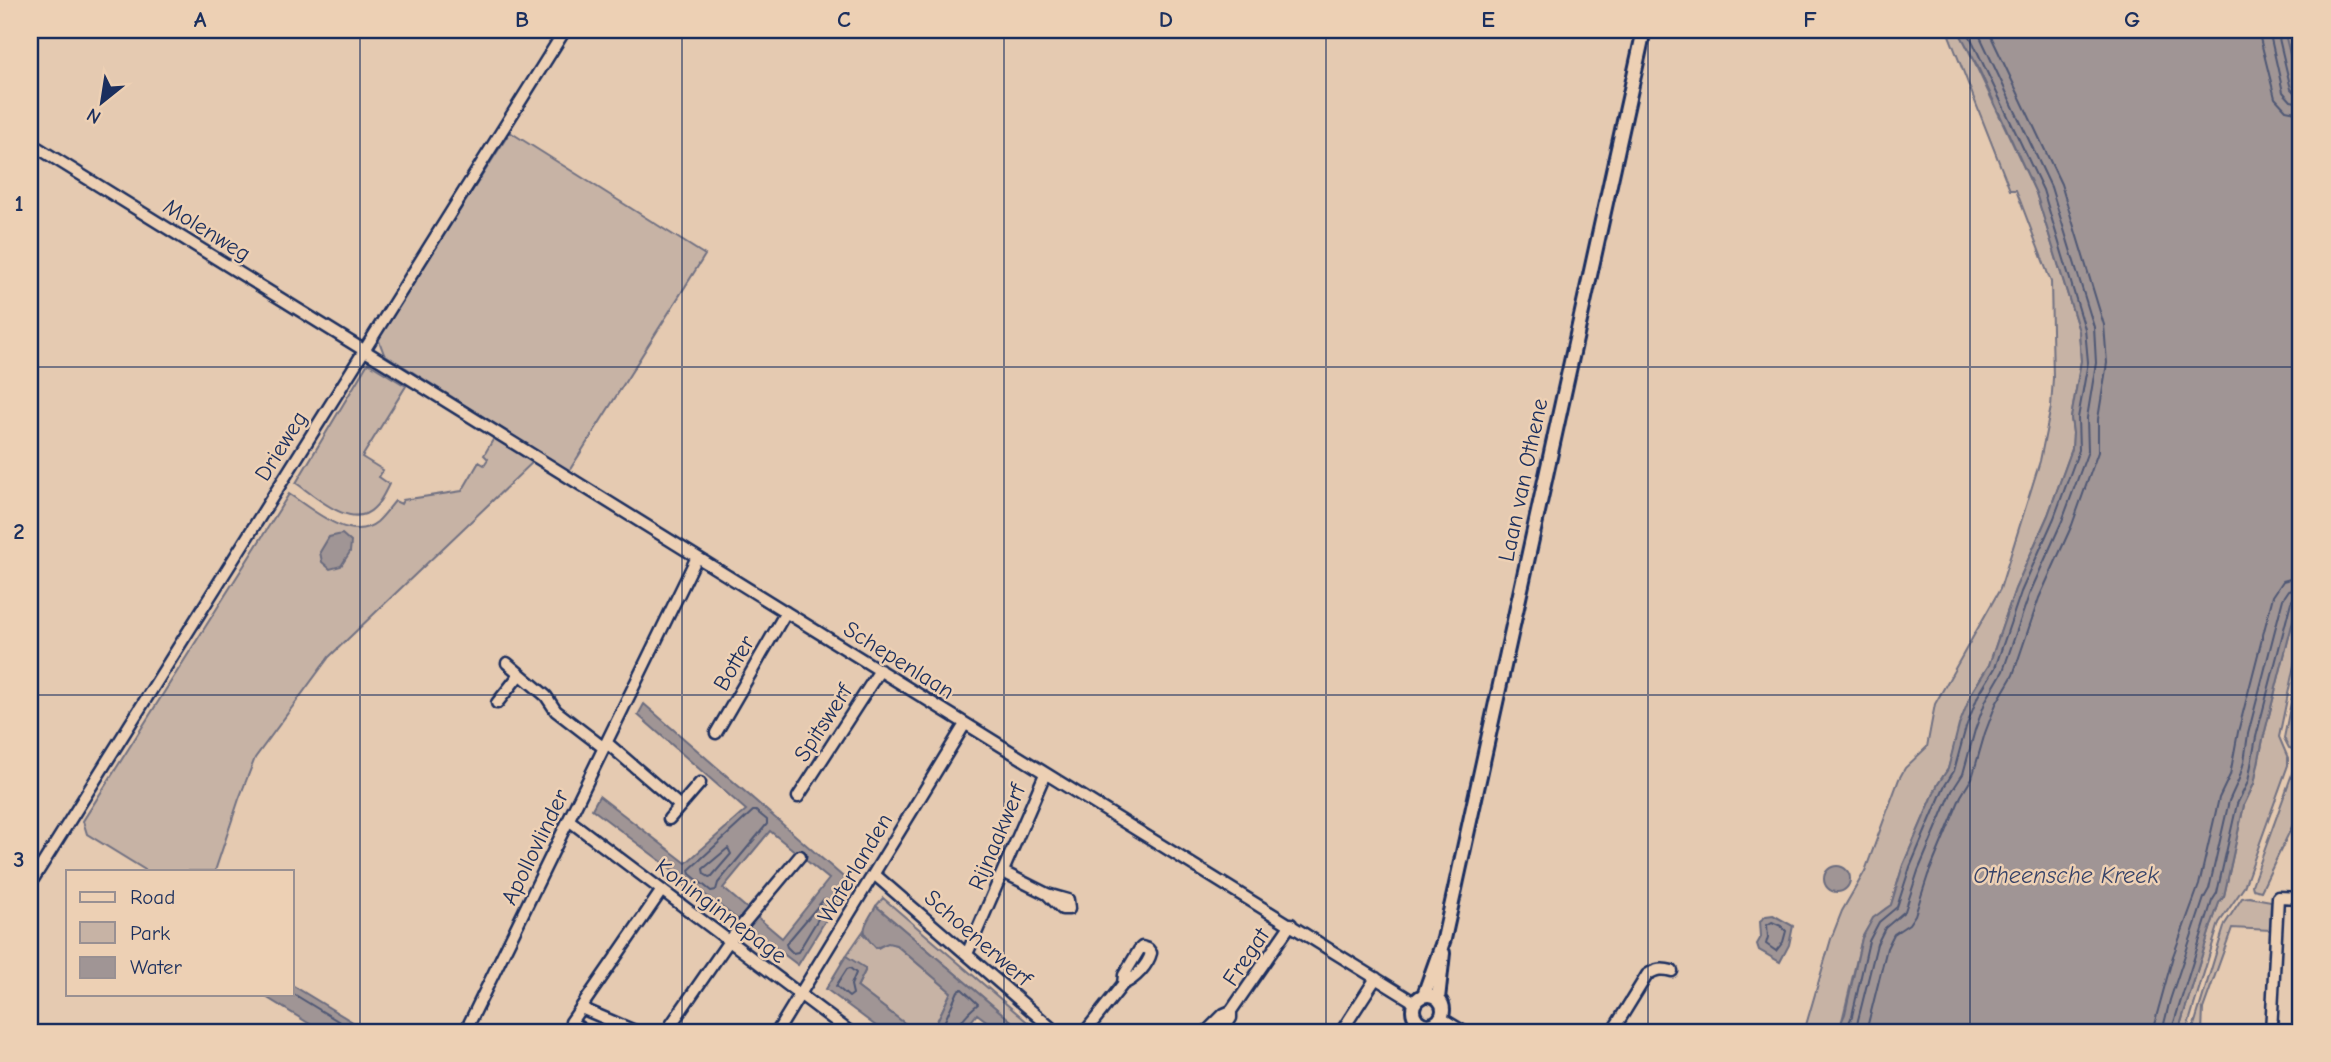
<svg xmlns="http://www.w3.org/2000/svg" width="2331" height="1062" font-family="'Comic Neue',sans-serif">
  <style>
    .green { fill: #c7b3a5; stroke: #717182; stroke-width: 2 }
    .water { fill: #a09595; stroke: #6b6c7f; stroke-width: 2; fill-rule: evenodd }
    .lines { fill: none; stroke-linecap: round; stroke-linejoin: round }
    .shore { stroke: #505874; stroke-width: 2 }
    .minor-casing { stroke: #1b2f5e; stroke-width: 15 }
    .tertiary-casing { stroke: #1b2f5e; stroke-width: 18 }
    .minor { stroke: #edd0b4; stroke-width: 10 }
    .tertiary { stroke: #edd0b4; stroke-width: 12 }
    .grid { fill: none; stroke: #1b2f5e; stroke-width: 2; stroke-opacity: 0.55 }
    .labels { text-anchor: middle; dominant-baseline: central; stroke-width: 5; stroke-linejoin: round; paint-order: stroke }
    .street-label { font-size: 23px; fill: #1b2f5e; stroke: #edd0b4 }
    .water-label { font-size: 24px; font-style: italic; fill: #364369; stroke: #edd0b4 }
    .neatline { fill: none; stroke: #1b2f5e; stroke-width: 2.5 }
    .grid-label { font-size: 23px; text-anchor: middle; font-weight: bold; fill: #1b2f5e }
  </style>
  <rect width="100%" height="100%" fill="#e5cab1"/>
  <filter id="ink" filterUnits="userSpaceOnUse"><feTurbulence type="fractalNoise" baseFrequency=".0143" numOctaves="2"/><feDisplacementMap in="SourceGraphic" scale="14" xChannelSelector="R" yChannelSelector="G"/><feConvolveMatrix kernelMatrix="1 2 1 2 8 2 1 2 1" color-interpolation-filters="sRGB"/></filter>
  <g filter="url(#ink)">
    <path class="green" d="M1947 30H1958L1960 32 2036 193 2079 331 2081 361 2071 418 2073 433 2072 449 2048 515 2015 589 1989 665 1972 692 1960 725 1948 769 1938 784 1903 865 1891 905C1877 913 1869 924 1862 938L1841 1025 1837 1032H1804L1831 939 1842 911 1865 871 1899 779 1905 768 1927 747 1935 704 2000 589 2040 461 2051 407 2053 378 2051 282 2016 190H2010Z
      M2284 30H2301V100Z
      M510 132 705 255 569 471 384 354 378 338Z
      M368 363 406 386 362 457 383 470 379 477 389 484C385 492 381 502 374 508 352 531 315 496 296 483Z
      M494 438 501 439 535 460 329 657 255 758 239 799 215 871H147L87 834 83 821 289 494C311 508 350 544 377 522 384 516 389 508 395 501L401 504 403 500 462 491 479 462 484 465 488 459 484 455Z
      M2301 589V632L2279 737 2288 758V765L2244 887 2219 923 2186 1032H2178L2212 923 2219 903 2224 896 2244 805 2254 784 2263 739Z
      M2301 652V736L2293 749 2289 748 2284 738Z
      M2296 763H2301V808L2261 891 2253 889 2252 885Z
      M2249 897 2271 901 2270 930 2232 928 2203 1009 2202 1032H2192L2225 924 2242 898Z
      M883 898 1039 1032H1024L876 906Z
      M864 930V935L878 948 888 942 896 945 951 992 932 1032H916L857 987 865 971 846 956Z"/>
    <path class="water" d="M1958 30H2284L2301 100V589L2263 739 2254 784 2244 805 2224 896 2219 903 2212 923 2178 1032H1837L1845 1014 1862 938 1873 918 1891 905 1903 865 1938 784 1948 769 1959 725 1972 692 1989 665 2015 589 2048 515 2072 449 2073 433 2071 418 2081 361 2079 331 2036 193 1977 65Z
      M342 534 351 542 350 552 341 566 330 569 322 562 320 552 329 537Z
      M644 704 849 882 798 965 592 809 599 796 686 863 746 810 638 715ZM770 831 829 879 782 938 723 888Z
      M1824 879a13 13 0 1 1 26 0a13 13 0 1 1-26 0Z
      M876 906 1024 1032H1001L977 1014 963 1032H932L951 992 896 945 888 943 876 948C857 929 865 926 876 906Z
      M1773 915 1793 926 1789 945 1780 962 1759 950 1757 944 1761 937 1760 921 1766 916Z
      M846 956 865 968V971L857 987 916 1032H884L826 989Z
      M292 985 369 1032H323L261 994H292Z"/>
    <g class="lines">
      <path class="shore" d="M2258 30 2275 98 2286 110 2301 113
        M2269 30 2283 92 2291 101 2301 103
        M2277 30 2291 89 2295 93 2301 94
        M753 811H756L767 820V824L718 883 716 890 711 891 690 874 689 870Z
        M728 848 731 854 712 876 709 877 704 874 703 869Z
        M824 899 827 900V904L798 952 793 953 787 947 786 944Z
        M1772 922 1781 926 1786 931 1783 942 1776 951 1766 944 1768 937 1767 925Z
        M850 968 856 973 851 985 853 994 849 997 836 986 847 969Z
        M292 993 356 1032
        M940 1032 958 991 962 989 978 1004C970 1011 959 1020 958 1032
        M1845 1032 1852 1016 1869 941 1879 922 1897 907 1910 867 1944 787 1954 771 1966 727 1978 696 1995 668 2021 592 2054 518 2079 450 2078 418 2088 362 2085 329 2043 190 1967 30
        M1855 1032 1877 944 1885 928 1905 911 1918 871 1952 791 1963 774 1975 730 1986 700 2003 671 2029 595 2062 521 2088 451 2087 418 2096 363 2094 327 2051 187 1977 30
        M1866 1032 1887 948 1894 934 1909 924 1915 915 1928 875 1961 796 1972 778 1985 733 1996 704 2013 675 2039 598 2072 525 2098 452V419L2107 363 2104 325 2061 184 1988 30
        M2152 1032 2173 956 2199 885 2219 798 2230 775 2238 732 2273 596 2283 581 2301 576
        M2162 1032 2170 1000 2204 898 2209 889 2229 801 2239 779 2244 762 2248 734 2283 599 2289 590 2301 587
        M2171 1032 2212 901 2217 893 2237 804 2248 782 2256 737 2291 602 2295 596 2301 595"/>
      <g class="minor-casing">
        <path id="minor" d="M30 143 1414 1002
          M507 663 546 696 556 711 604 748
          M497 703 520 674
          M716 733 786 612
          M607 743 680 806
          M798 797 880 670
          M669 819 700 783
          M570 821 850 1032
          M1003 872 1047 894 1062 909H1069L1068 900 1047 894
          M874 874 1056 1032
          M30 884 565 30
          M967 954 1045 774
          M581 1008 637 1032
          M1441 1018 1464 1032
          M465 1032 697 557
          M586 1032 571 1022 662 890
          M666 1032 729 941 800 856
          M777 1032 965 724
          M1085 1032 1123 984C1135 979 1148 965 1151 953L1148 949 1142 947 1139 950 1124 975 1123 984
          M1206 1032 1224 1014 1231 1011 1291 924
          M1222 1032 1231 1018V1011
          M1341 1032 1376 978
          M1612 1032 1647 975C1656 969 1662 968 1672 971
          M2271 1032 2278 897 2301 898"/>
      </g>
      <g class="tertiary-casing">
        <path id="tertiary" d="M1413 1010a15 15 0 1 1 30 0a15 15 0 1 1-30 0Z
          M1424 995 1444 939 1644 30
          M1438 999 1443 953"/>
      </g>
      <use href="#minor" class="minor"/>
      <use href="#tertiary" class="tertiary"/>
    </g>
  </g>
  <path class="grid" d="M360 30V1032M682 30V1032M1004 30V1032M1326 30V1032M1648 30V1032M1970 30V1032M30 367H2301M30 695H2301"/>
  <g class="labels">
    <g class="street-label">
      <text transform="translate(207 230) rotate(32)">Molenweg</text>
      <text transform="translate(281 446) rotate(-58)">Drieweg</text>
      <text transform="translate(1523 480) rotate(-78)">Laan van Othene</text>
      <text transform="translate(899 660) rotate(32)">Schepenlaan</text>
      <text transform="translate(734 663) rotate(-60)">Botter</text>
      <text transform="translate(823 723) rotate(-57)">Spitswerf</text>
      <text transform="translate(997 837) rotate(-67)">Rijnaakwerf</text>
      <text transform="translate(535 847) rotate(-64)">Apollovlinder</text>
      <text transform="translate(855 868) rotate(-59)">Waterlanden</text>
      <text transform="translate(721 911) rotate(37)">Koninginnepage</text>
      <text transform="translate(978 938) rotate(41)">Schoenerwerf</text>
      <text transform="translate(1246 957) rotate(-56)">Fregat</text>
    </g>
    <g class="water-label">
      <text x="2066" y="875">Otheensche Kreek</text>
    </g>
  </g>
  <rect width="2331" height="1062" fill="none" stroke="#edd0b4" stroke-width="77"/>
  <rect x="66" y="870" width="228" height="126" fill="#edd0b4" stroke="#999092" stroke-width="2"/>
  <rect x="80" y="892" width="35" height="10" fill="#edd0b4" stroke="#999092" stroke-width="2"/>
  <text x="130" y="904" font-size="21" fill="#1b2f5e">Road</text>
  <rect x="80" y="922" width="35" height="21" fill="#c7b3a5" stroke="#999092" stroke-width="2"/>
  <text x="130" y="940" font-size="21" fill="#1b2f5e">Park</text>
  <rect x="80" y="957" width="35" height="21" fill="#a09595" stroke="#999092" stroke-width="2"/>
  <text x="130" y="974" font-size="21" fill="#1b2f5e">Water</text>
  <g transform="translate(102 102) rotate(210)" stroke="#edd0b4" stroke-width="5" paint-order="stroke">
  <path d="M0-5L12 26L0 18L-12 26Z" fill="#1b2f5e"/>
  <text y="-10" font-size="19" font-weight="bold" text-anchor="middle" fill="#1b2f5e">N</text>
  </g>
  <rect x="38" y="38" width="2254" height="986" class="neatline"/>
  <g class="grid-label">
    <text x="200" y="27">A</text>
    <text x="522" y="27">B</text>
    <text x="844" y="27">C</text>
    <text x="1166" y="27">D</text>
    <text x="1488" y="27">E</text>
    <text x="1810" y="27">F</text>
    <text x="2132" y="27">G</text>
    <text x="19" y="211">1</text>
    <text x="19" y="539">2</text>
    <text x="19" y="867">3</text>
  </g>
</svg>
